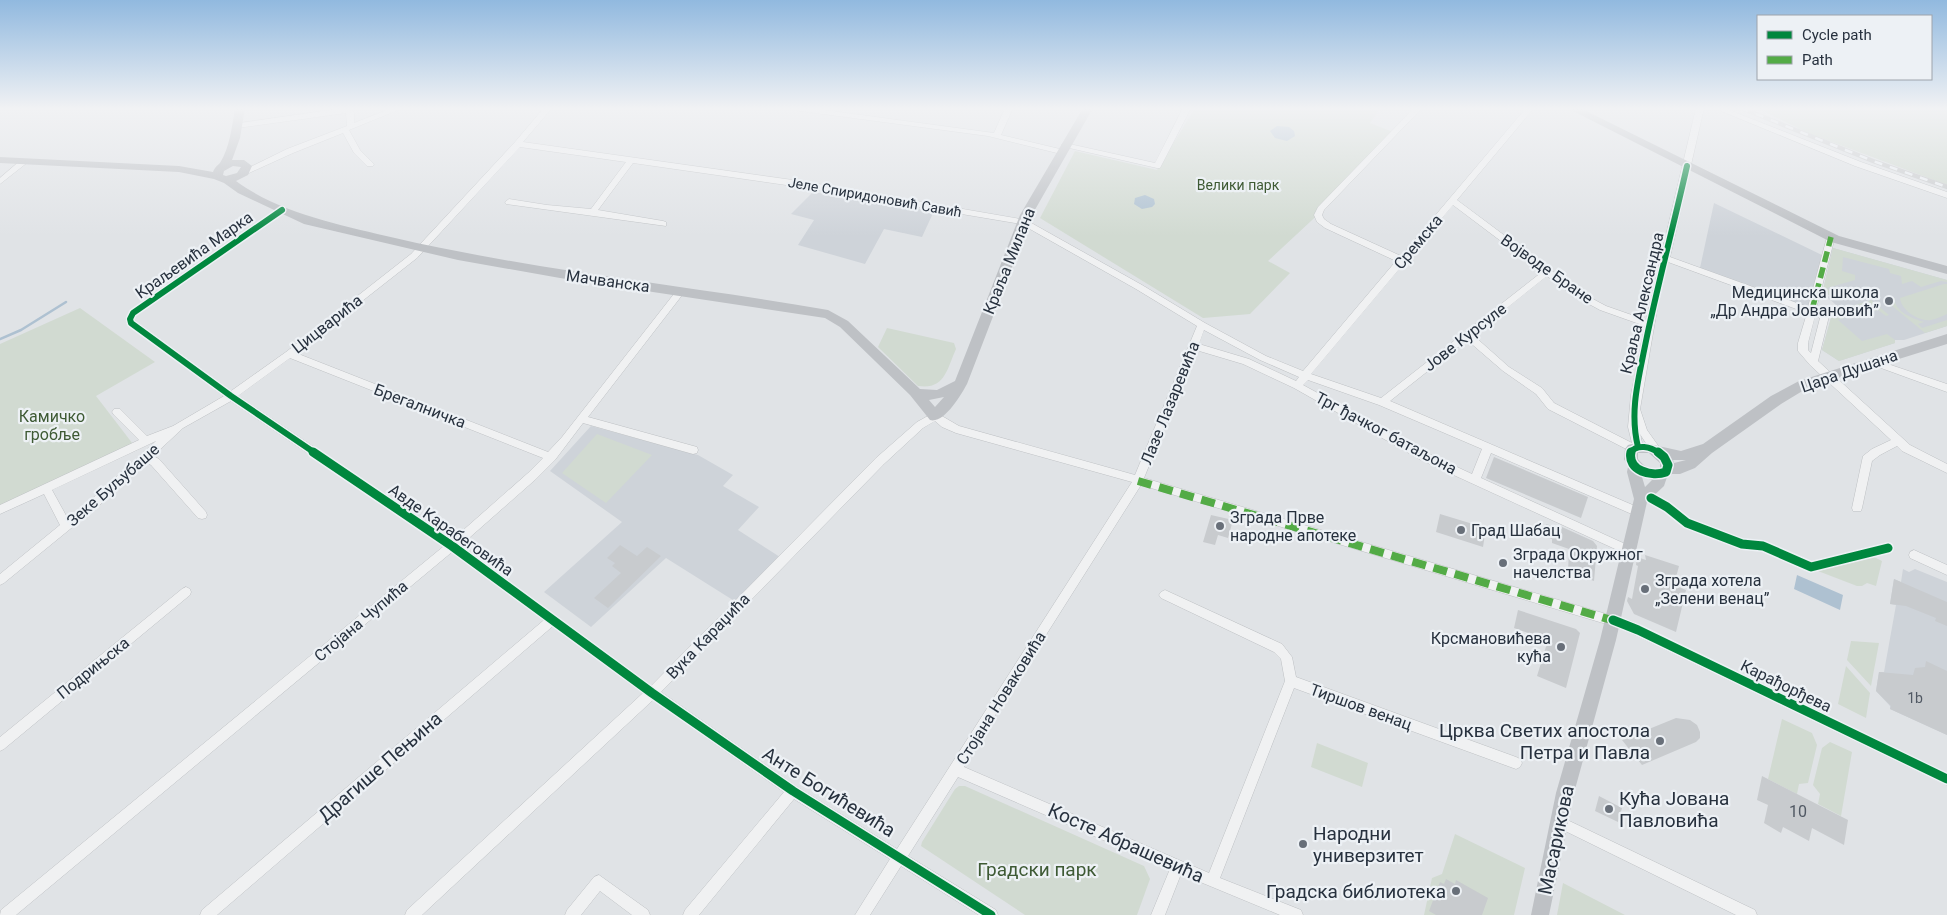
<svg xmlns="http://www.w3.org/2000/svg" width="1947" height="915" font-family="Roboto,sans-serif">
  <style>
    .built { fill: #ced3d9 }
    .green { fill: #d1dad1 }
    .water { fill: #aec1d1 }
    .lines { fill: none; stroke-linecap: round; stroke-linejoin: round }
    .stream { stroke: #aec1d1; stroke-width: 2.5 }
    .building { fill: #c8cbce }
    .street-casing { stroke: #bec1c4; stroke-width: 1 }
    .street { fill: #f0f1f2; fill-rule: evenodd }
    .secondary { fill: #bec1c5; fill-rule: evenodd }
    .rail-casing { stroke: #c9cbcd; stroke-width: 4.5 }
    .rail { stroke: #edf1f5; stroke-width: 2.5; stroke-dasharray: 8; stroke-linecap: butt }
    .quiet-far1 { stroke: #53ab46; stroke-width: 5.5; stroke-dasharray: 11 5.5; stroke-linecap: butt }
    .quiet { stroke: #53ab46; stroke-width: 8; stroke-dasharray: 14 8; stroke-linecap: butt }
    .cycleway-far1-casing { stroke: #edf1f5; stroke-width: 9 }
    .cycleway-casing { stroke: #edf1f5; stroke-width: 12 }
    .cycleway-far1 { stroke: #00873e; stroke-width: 6 }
    .cycleway { stroke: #00873e; stroke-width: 9 }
    .poi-dot { fill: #686f79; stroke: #edf1f5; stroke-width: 2 }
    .labels { text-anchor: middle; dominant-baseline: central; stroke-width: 4.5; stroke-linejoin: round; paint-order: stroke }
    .far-park-label { font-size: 14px; fill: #3e5a34; stroke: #edf1f5 }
    .far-street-label { font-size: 14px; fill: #27313e; stroke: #edf1f5 }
    .number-label { font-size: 14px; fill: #505863 }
    .street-label { font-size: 16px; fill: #27313e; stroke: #edf1f5 }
    .poi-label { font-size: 16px; fill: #27313e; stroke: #edf1f5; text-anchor: start }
    .park-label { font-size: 16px; fill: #3e5a34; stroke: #edf1f5 }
    .near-number-label { font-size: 16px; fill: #505863 }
    .near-poi-label { font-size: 19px; fill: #27313e; stroke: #edf1f5; text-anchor: end }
    .near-street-label { font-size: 19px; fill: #27313e; stroke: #edf1f5 }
    .near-park-label { font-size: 19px; fill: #3e5a34; stroke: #edf1f5 }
  </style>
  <rect width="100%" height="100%" fill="#e0e3e6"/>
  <path class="built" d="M813 192 934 211 922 237 884 229 865 264 798 245 814 220 791 214Z
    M1714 203 1824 256 1814 310 1700 268Z
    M1833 248 1947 280V326L1904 340H1895V343L1839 361 1822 350 1835 304 1827 297 1830 296 1823 290Z
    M591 426 698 455 733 475 723 486 759 507 738 530 780 557 736 602 666 558 591 627 544 592 622 522 550 471Z
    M1903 569 1909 572 1915 569 1947 582V735L1890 709V706L1876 691 1879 672H1884L1896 605 1890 604 1894 579 1901 582Z"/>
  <path class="green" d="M1195 108H1380L1370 123 1393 132 1325 208 1268 261 1290 273 1250 314 1203 318 1040 218 1075 151 1157 170Z
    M1757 108H1947V185L1808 133Z
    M1833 248 1947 280V282L1941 281 1921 287 1912 281 1902 284 1901 276 1890 273 1889 269 1843 257 1842 271 1855 275V280L1827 288 1835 295 1831 296 1823 290Z
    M1944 284H1947V314C1942 316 1936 319 1931 320 1919 322 1901 310 1900 298Z
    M1895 298C1893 311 1913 319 1924 322L1918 324 1922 328 1947 320V326L1925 333 1885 300Z
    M1871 300 1889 315 1886 316 1878 310 1864 314 1852 306Z
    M1834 307 1847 317 1838 320 1862 341 1887 334 1895 340V343L1839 361 1822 350Z
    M80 308 155 362 96 396 136 448 0 507V344Z
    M887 328 954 343 956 349C947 369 945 390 918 386L878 347Z
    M597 434 652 455 606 503 562 473Z
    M1874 557 1882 561 1876 586 1867 583 1862 586H1857L1818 571Z
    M1851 641 1879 643 1871 686 1847 660Z
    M1846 666 1870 693 1866 718 1838 704Z
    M1782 719 1812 733 1817 745 1808 783 1799 784 1797 794 1768 779Z
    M1830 742 1852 752 1841 816 1818 804 1820 794 1813 785 1822 748Z
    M1317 743 1368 763 1362 787 1311 767Z
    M959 786H965L1144 866 1150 879 1137 915H1025L921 846 922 842 955 789Z
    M1455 834 1525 868 1514 915H1424L1432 878 1442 874Z
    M1563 883 1625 915H1557Z"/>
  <path class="water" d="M1277 126 1289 127 1294 131 1295 136 1287 141 1275 138 1270 131Z
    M1145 195 1154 199 1155 204 1152 207 1142 209 1134 204 1135 198Z
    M1797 575 1843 595 1840 610 1794 589Z"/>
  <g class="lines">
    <path class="stream" d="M0 339 21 330 66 302"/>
  </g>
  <path class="building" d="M1494 457 1588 497 1581 518 1486 478Z
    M1440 514 1486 528 1483 547 1436 532Z
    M1211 515 1233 520 1228 538 1218 535 1215 545 1203 542Z
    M1546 524 1562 529V527L1593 541 1597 546 1594 581 1568 572 1569 549 1552 543V539L1544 536Z
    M620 545 637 556 647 547 661 556 608 608 594 598 621 573 612 566 615 563 607 558Z
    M1645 555 1679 566 1674 585 1686 590 1676 632 1634 614 1627 601 1628 597 1632 599 1638 566 1636 565 1637 557 1646 560Z
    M1894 579 1947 602V626L1935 621 1936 618 1906 606 1890 604Z
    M1518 610 1576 629 1580 633 1566 688 1537 676 1548 640 1514 628Z
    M1926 661 1947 671V735L1890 709 1891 706 1876 691 1879 672 1913 675 1915 668 1925 667Z
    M1676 718 1690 720 1697 725 1700 732V738L1696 742 1642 765 1622 740Z
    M1762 776 1848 820 1844 845 1812 828 1809 841 1783 827 1781 833 1764 823 1768 805 1757 800Z
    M1599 796 1622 808 1618 822 1595 811Z
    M1446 879 1455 884 1456 880 1488 898 1482 915H1436L1429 911 1440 882 1444 884Z"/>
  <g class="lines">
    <g class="street-casing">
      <path id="street" d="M345 108 354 112V123L392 108H403L349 130 360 150 374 164 373 166H367L354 153 343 133 293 153 249 173H243L242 171 287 149 347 126 346 113 237 128H234V124Z
        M544 108H552L523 142 807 182 1026 220 1142 285 1205 323 1266 356 1303 371 1396 261 1325 228 1317 222 1314 215 1318 207 1414 108H1422L1324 210 1322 215 1324 219 1331 224 1401 256 1526 108H1534L1457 200 1580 292 1606 306 1646 320 1696 108H1704L1670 257 1808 307 1827 237 1831 234 1834 235 1835 237 1816 309 1828 314 1829 316 1818 361 1910 445 1947 464V473L1902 451 1897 446 1880 455 1872 461 1862 508 1861 511H1853L1852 508 1863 456 1872 449 1891 440 1810 365 1798 351V343L1807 313 1668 262 1659 298 1640 409 1647 430 1662 451 1661 454H1653L1640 434 1643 447 1642 450 1634 453 1548 409 1536 394 1503 371 1467 340 1390 401 1642 509 1643 512 1642 515H1634L1491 453 1481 478 1634 548 1635 551 1634 554 1630 556 1626 554 1421 460 1294 388 1243 364 1196 350 1144 478 1630 621 1947 773V785L1623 629 1141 485 975 747 964 767 1209 873 1285 681 1281 659 1274 652 1161 598 1159 595 1161 592 1165 590 1282 644 1292 657 1296 677 1516 757 1520 759 1522 763 1520 767 1516 769 1294 688 1220 878 1301 910 1303 915H1280L1181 874 1165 915H1151L1170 869 958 777 908 856 996 910 998 915H979L901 866 870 915H855L890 859 794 799 699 915H683L685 910 784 792 653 700 422 915H405L407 910 643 693 553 626 217 915H200L202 910 544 620 452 552 16 915H0L1 910 444 546 231 401 183 428 153 456 159 459 206 512 207 515 206 518 202 519 198 518 151 465 146 462 102 503 4 583 0 585V574L60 525 44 494 0 514V505L139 440 114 415 112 412 114 409H120L147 436 173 426 224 396 128 325 126 319 130 311 279 208H285V212L136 315 134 319 135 321 231 391 286 352 411 254 515 142ZM520 147 626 162 591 209 547 205 509 199 505 202 506 204 666 226V222L663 221 598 210 633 163 807 188 1021 224 1136 289 1197 326 1135 475 959 426 935 412 917 422 876 458 651 686 460 546 536 479 555 460 583 423 693 454 697 453 698 450 697 447 588 417 683 294 684 292 683 290H677L562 437 548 452 296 353 417 258ZM1453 205 1542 272 1381 398 1311 374ZM1547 276 1574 296 1600 310 1645 326 1631 395 1628 427 1632 443 1554 403 1542 388 1509 367 1473 335ZM1815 316 1820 318 1811 353 1808 350V343ZM1204 330 1260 360 1299 377 1296 381 1249 359 1199 344ZM290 358 543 458 528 473 452 540 238 396ZM1308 380 1379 405 1482 449 1472 474 1429 454 1303 385ZM935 421 942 427 956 433 1132 482 897 849 797 787 661 692 884 464 923 428ZM156 441 94 497 68 519 52 490Z
        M789 108H809L994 133 1005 108H1013L1001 135 1064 150 1065 152 1061 154 988 136 793 110Z
        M1183 108H1191L1160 168H1157L1065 147 1061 145 1065 143 1155 163Z
        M1714 108H1724L1861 162 1947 192V198L1855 166Z
        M21 160H27L28 162 0 184V178Z
        M1873 359 1947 384V392L1870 364 1868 362Z
        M1914 550 1947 565V575L1910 558 1909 555 1910 552Z
        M186 587 190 589 191 592 190 595 4 749 0 751V737L182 589Z
        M1559 816 1755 910 1757 915H1736L1555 826 1553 822 1555 818Z
        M599 875 648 910 650 915H632L600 891 581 915H565L567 910 594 877Z"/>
    </g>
    <use href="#street" class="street"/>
    <path class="secondary" d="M235 108H245L240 138 232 160H244L252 166 248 175 236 181C281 214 342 225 395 238 538 271 684 285 828 310L848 321 920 389 937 390 955 381 1020 215 1083 108H1093L1032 215 967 384C961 395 944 424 930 420L910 395 840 327 825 318 560 278 458 260 304 224 238 193 224 183 214 179 179 172 0 163V157L179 166 213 172C215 167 217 166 220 163 230 147 232 126 235 108ZM233 166 241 167 237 173 226 176 223 175 224 171ZM944 397 935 407 929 400Z
      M1567 108H1580L1839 236 1947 266V274L1831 242Z
      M1947 334V344L1809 387 1781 404 1712 453 1695 468 1680 474H1672L1667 477 1664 486 1647 502 1616 640 1574 793 1549 915H1531L1556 793 1600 640 1634 499 1627 472 1628 467 1624 459 1625 449 1628 445 1640 442 1681 451 1703 444 1771 396 1799 381ZM1638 453H1649L1660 463V468C1650 469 1644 467 1638 459ZM1673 460H1686L1674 463ZM1642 477 1652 480 1645 487Z"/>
    <g class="rail-casing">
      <path id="rail" d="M1741 108 1873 161 1947 187"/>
    </g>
    <use href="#rail" class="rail"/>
    <path class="quiet-far1" d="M1812 310 1831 237"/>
    <path class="quiet" d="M1138 481 1615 621"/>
    <g class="cycleway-far1-casing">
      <path id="cycleway-far1" d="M282 210 133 313 130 319 131 323 231 396 315 453
        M1638 447C1629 411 1639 377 1646 341 1658 283 1674 224 1687 166
        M1630 453C1637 443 1651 447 1659 453"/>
    </g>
    <g class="cycleway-casing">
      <path id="cycleway" d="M313 452 452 546 652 693 793 791 991 915
        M1631 452C1627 471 1652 477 1666 472L1668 465 1664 457 1658 452
        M1651 498 1667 507 1687 523 1742 544 1763 546 1811 567 1888 548
        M1613 620 1638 630 1947 779"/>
    </g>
    <use href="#cycleway-far1" class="cycleway-far1"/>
    <use href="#cycleway" class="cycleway"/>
  </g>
  <linearGradient id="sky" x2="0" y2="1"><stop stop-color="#91b9df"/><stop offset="0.46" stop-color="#f1f2f4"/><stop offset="1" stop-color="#f1f2f4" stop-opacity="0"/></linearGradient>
  <rect width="1947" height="236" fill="url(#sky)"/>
  <g class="poi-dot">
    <circle cx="1889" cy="301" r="5"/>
    <circle cx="1220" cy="526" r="5"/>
    <circle cx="1461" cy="530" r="5"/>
    <circle cx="1503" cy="563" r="5"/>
    <circle cx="1645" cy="589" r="5"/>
    <circle cx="1561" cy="647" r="5"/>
    <circle cx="1660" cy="741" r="5"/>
    <circle cx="1609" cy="809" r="5"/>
    <circle cx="1303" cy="844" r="5"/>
    <circle cx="1456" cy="891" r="5"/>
  </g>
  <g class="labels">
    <g class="far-park-label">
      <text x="1238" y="185">Велики парк</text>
    </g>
    <g class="far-street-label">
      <text transform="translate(875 197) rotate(10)">Јеле Спиридоновић Савић</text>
    </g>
    <g class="number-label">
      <text x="1915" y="698">1b</text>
    </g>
    <g class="street-label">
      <text transform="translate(1418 242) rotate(-50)">Сремска</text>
      <text transform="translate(194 255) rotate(-35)">Краљевића Марка</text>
      <text transform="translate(1009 261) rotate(-68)">Краља Милана</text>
      <text transform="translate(1547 269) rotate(35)">Војводе Бране</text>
      <text transform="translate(608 281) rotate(8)">Мачванска</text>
      <text transform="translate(1642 303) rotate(-77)">Краља Александра</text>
      <text transform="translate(327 324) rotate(-38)">Цицварића</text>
      <text transform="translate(1465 337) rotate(-38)">Јове Курсуле</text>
      <text transform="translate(1849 371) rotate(-19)">Цара Душана</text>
      <text transform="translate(1170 403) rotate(-68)">Лазе Лазаревића</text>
      <text transform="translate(420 406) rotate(21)">Брегалничка</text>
      <text transform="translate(1386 433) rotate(28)">Трг ђачког батаљона</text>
      <text transform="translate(113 485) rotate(-41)">Зеке Буљубаше</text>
      <text transform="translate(451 530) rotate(35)">Авде Карабеговића</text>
      <text transform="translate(361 621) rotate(-40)">Стојана Чупића</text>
      <text transform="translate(708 636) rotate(-46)">Вука Караџића</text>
      <text transform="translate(93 668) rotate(-39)">Подрињска</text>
      <text transform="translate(1786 686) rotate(26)">Карађорђева</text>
      <text transform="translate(1001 698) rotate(-58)">Стојана Новаковића</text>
      <text transform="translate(1361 707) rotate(20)">Тиршов венац</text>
    </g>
    <g class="poi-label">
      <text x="1879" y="292" text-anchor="end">Медицинска школа<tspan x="1879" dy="18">„Др Андра Јовановић”</tspan></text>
      <text x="1230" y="517">Зграда Прве<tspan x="1230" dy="18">народне апотеке</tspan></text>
      <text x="1471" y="530">Град Шабац</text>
      <text x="1513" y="554">Зграда Окружног<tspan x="1513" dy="18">начелства</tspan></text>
      <text x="1655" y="580">Зграда хотела<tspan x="1655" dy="18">„Зелени венац”</tspan></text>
      <text x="1551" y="638" text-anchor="end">Крсмановићева<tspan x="1551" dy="18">кућа</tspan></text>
    </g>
    <g class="park-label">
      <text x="52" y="416">Камичко<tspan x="52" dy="18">гробље</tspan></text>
    </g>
    <g class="near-number-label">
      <text x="1798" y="811">10</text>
    </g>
    <g class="near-poi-label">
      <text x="1650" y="730">Црква Светих апостола<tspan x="1650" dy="22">Петра и Павла</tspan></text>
      <text x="1619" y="798" text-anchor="start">Кућа Јована<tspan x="1619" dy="22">Павловића</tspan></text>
      <text x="1313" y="833" text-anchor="start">Народни<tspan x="1313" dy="22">универзитет</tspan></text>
      <text x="1446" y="891">Градска библиотека</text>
    </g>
    <g class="near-street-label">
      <text transform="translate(380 767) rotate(-41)">Драгише Пењина</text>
      <text transform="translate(829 792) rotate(32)">Анте Богићевића</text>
      <text transform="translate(1556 840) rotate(-78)">Масарикова</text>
      <text transform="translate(1126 843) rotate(24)">Косте Абрашевића</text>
    </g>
    <g class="near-park-label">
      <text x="1037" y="869">Градски парк</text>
    </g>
  </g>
  <rect x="1757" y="15" width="175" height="65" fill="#edf1f5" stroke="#9ea4ac"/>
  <rect x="1767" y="31" width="25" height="8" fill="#00873e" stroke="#9ea4ac"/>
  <text x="1802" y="40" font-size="15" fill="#27313e">Cycle path</text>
  <rect x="1767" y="56" width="25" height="8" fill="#53ab46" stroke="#9ea4ac"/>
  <text x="1802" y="65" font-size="15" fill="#27313e">Path</text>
</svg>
